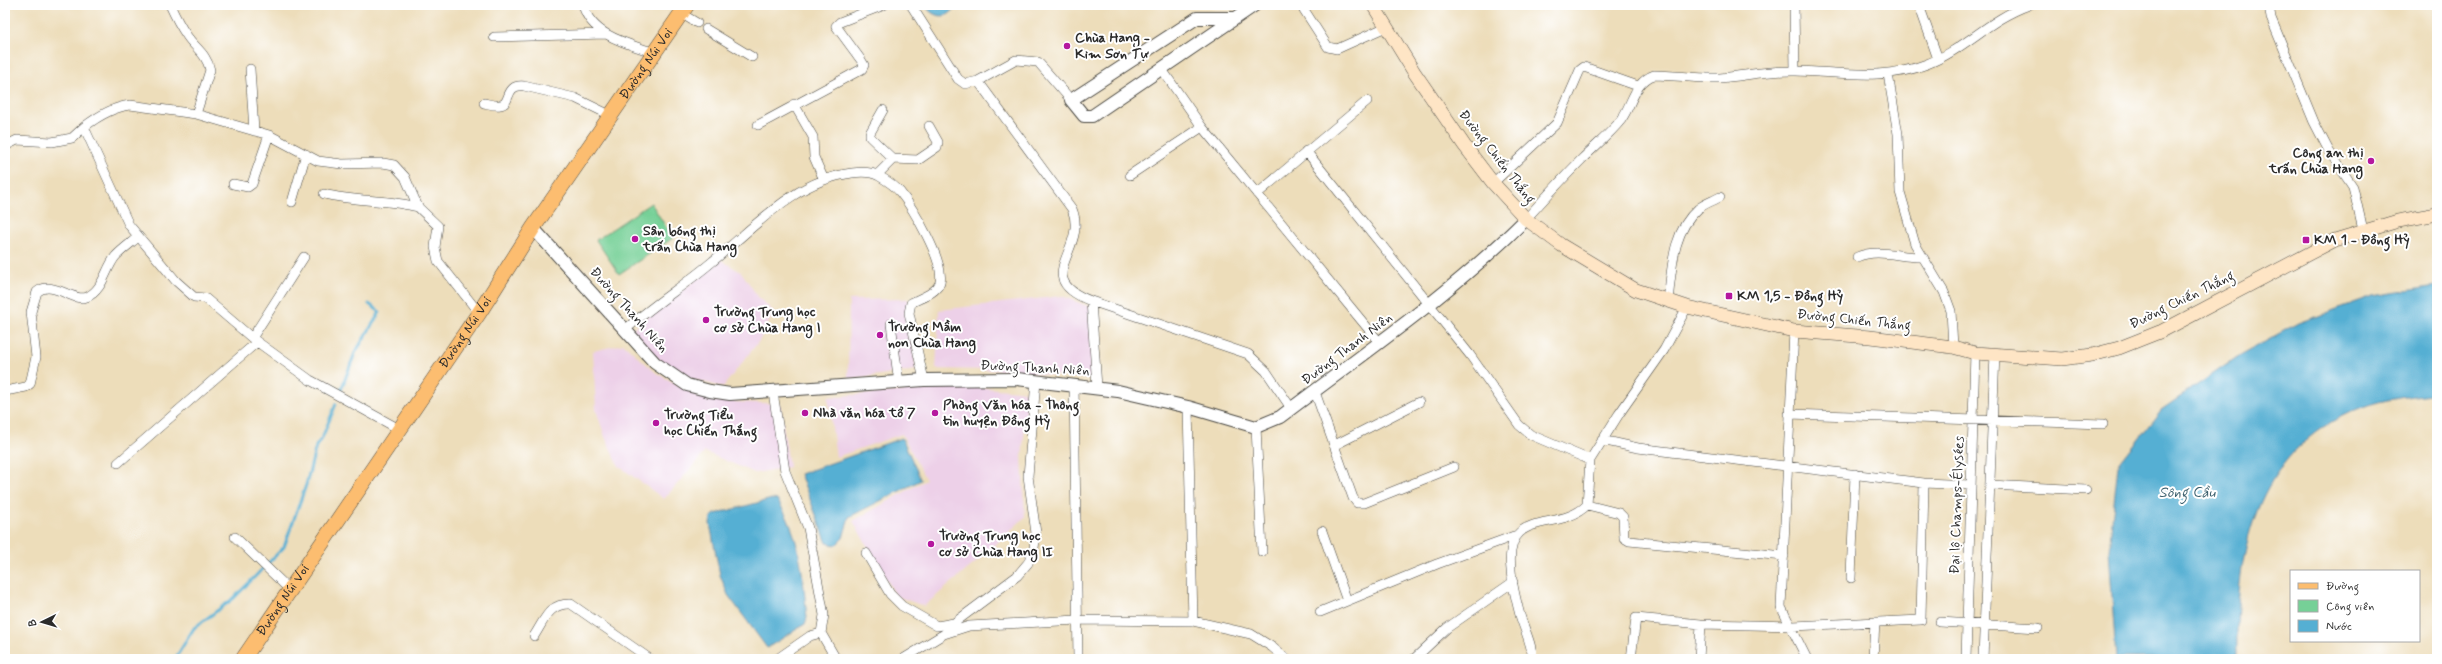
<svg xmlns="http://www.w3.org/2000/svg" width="2442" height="664" font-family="Mynerve,sans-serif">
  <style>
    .built { fill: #edd0e8 }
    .green { fill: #76d097; stroke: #507e61 }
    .water { fill: #55afd3; stroke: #406d7f }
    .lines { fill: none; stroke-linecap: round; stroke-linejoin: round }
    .stream { stroke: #55afd3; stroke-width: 3 }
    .minor-casing { stroke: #484640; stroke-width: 10 }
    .tertiary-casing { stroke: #484640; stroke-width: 14 }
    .secondary-casing { stroke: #484640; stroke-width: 14 }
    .primary-casing { stroke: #484640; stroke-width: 16 }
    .minor { stroke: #fff; stroke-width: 9 }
    .tertiary { stroke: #fff; stroke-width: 12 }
    .secondary { stroke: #fee5c5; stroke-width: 13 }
    .primary { stroke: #fcbd6f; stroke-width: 15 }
    .poi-dot { fill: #b5179e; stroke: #fff; stroke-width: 1.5 }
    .labels { text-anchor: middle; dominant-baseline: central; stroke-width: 4; stroke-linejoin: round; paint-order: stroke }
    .poi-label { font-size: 14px; font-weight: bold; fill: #2b2b2b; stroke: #fff; text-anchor: start }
    .street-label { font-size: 14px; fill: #2b2b2b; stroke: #fff }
    .water-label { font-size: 15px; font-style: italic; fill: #3c606e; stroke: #fff }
  </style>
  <rect width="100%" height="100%" fill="#fff"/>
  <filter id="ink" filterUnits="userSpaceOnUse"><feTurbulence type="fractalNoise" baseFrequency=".025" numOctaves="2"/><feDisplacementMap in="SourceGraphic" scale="8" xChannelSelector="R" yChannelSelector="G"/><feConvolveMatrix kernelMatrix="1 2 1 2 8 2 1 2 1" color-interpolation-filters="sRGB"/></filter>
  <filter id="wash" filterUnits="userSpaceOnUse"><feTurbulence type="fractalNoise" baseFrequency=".012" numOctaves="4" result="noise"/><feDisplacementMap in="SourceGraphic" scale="16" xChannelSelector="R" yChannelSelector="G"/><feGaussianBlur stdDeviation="0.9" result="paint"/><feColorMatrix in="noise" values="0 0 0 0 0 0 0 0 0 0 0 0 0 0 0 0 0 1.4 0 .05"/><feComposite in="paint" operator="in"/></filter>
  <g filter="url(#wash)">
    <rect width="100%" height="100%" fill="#edddba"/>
    <path class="built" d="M721 260 742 273 758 297 774 312 759 341 723 387 676 375 649 351 632 329Z
      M1062 296 1092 308V379L997 370 936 369 939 310Z
      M908 299 916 370 848 379 849 300Z
      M624 344 656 373 697 395 717 401 780 404 789 467 755 473 705 452 664 499 619 466 605 437 596 410 593 351Z
      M966 386 1028 392 1022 457 1025 517 980 559 924 606 896 596 853 521 926 480 902 434 836 457 828 397Z"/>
    <path class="green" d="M651 203 673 238 619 274 596 240Z"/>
    <path class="water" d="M925 5H956C950 21 932 18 925 5Z
      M2437 286V393C2411 397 2384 398 2360 408 2252 451 2235 555 2237 659H2116L2109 550 2118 465 2161 410 2242 354 2298 323 2373 296Z
      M902 438 921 480 849 517 843 538 836 545 827 543 800 474Z
      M772 499 777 500C801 534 803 579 807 618L805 624 767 648 728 595 720 575 710 524 711 517 715 514Z"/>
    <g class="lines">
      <path class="stream" d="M341 390 355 353 380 312 369 304
        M175 659 194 628 234 598 284 547 306 485 316 446 322 438 336 404"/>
    </g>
  </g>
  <g filter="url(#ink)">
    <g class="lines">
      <g class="minor-casing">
        <path id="minor" d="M170 5C175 16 180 26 187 36 195 48 207 54 210 70L196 114
          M583 5C591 36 629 44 655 53
          M911 5 958 79 965 84 978 81 1072 209C1089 250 1029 277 1091 301L1248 354 1266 371 1291 408
          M1301 5 1328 47 1337 49 1386 27
          M1794 5 1795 71
          M1919 5 1938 59
          M2269 5 2271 18 2314 122 2329 151 2353 187 2363 230
          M682 14 697 23
          M706 29 752 57
          M494 37 606 34
          M1161 68 1202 127 1380 343
          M250 69 254 131
          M1888 74 1898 134 1900 192 1915 244 1944 292 1951 311 1953 347
          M978 81 1016 60 1038 62 1071 100
          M484 103C489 104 495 106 500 105 512 104 504 84 524 86L575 98 612 116
          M794 104 813 137 814 157 824 180
          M758 125 862 69 864 65 861 60 836 26 840 22 884 5
          M84 127C97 117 113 107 130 105L196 114 269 135 318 161 342 164 383 163 394 165 405 177 418 207 438 226 435 247 438 261 479 313
          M5 146 17 140 52 142 72 138 84 127 129 225 176 281 194 297 205 298 252 338 310 380 399 429
          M1306 151 1470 355 1519 425 1531 435 1590 460
          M893 159 918 160 937 147 938 142 929 126
          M877 175 893 159 870 137V133L883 110
          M1130 175 1202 127
          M1493 183 1557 123 1580 70 1584 67 1638 86
          M233 184 248 187 252 184 269 135
          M324 194C355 202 387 199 418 207
          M1257 194 1367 101
          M292 202 306 154
          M1526 219C1544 199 1562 179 1582 159 1595 146 1610 134 1621 120 1632 105 1634 82 1654 75 1676 75 1698 79 1720 78 1745 76 1770 70 1796 71 1840 72 1884 81 1927 64 1964 50 1989 19 2029 5
          M1857 257C1878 248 1898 257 1921 257
          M1091 301 1097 387
          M1668 301C1672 268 1672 232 1698 209 1703 204 1713 201 1720 197
          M891 324 899 383
          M625 330C653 305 685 285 713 261 755 227 795 180 852 173 860 172 872 172 879 176 886 180 895 186 900 192 913 208 945 262 940 282 937 293 920 298 911 303L909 313 924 380
          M1794 331 1781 607 1807 659
          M252 338 304 257
          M1074 385 1078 659
          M5 391 26 387 30 384 36 357 31 312 37 292C52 279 74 303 87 297 103 290 105 270 115 257 121 250 131 243 138 237
          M773 392 785 471 808 528 824 615 821 633
          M1315 392 1353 498 1357 503H1364L1454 467
          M1188 407 1193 621
          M1789 414 2103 424
          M1256 427 1262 552
          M1602 440 1638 448 1924 483 1971 485
          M1335 445 1419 402
          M118 463 257 342
          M1990 485 2086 490
          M1587 505 1619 513 1623 517 1624 538 1629 541 1784 556
          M1322 531 1347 601
          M235 537 290 590
          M866 553 890 594 902 606 937 626 954 623 1017 576 1028 563 1034 548 1036 533 1028 476 1036 381
          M1851 578 1855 474
          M1320 612 1437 564 1514 536
          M1940 622 2038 628
          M534 636C545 619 549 603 571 604L650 659
          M777 659 810 636 821 633 836 659
          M903 659 944 634 969 626 1077 620 1193 621 1251 634 1272 647 1286 659
          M1414 659 1447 628 1513 582
          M1532 659C1534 649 1523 626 1520 615 1516 600 1512 585 1511 570 1504 506 1558 534 1587 505L1590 460 1619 414 1664 350 1687 307
          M1631 659 1636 618 1701 624 1793 626 1921 620 1924 483
          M1699 659 1701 624
          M1873 659 1875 622
          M1966 659 1975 353
          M1983 659 1995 353"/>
      </g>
      <g class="tertiary-casing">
        <path id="tertiary" d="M1234 18H1197L1071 100 1084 116H1092L1255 5
          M533 228 655 363 687 385 710 391 730 394 924 380 1017 379 1118 391 1188 407 1256 427 1280 417C1364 353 1451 294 1526 219"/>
      </g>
      <g class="secondary-casing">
        <path id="secondary" d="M1373 5 1414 72 1464 145 1493 183 1526 219 1561 245 1636 290 1687 307 1794 331 1870 337 1953 347 1975 353 2062 359 2092 355 2119 348 2162 331 2335 240 2398 221 2437 214"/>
      </g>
      <g class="primary-casing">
        <g id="primary">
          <path id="s1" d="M243 659 479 313 533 228 687 5"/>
        </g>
      </g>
      <use href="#minor" class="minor"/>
      <use href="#tertiary" class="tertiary"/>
      <use href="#secondary" class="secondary"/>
      <use href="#primary" class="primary"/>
    </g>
  </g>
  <g class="poi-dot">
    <circle cx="1067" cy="46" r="4"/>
    <circle cx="2371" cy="161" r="4"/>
    <circle cx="635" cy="239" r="4"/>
    <rect x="2302" y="236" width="8" height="8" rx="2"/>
    <rect x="1725" y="292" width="8" height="8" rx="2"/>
    <circle cx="706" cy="320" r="4"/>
    <circle cx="880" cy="335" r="4"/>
    <circle cx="805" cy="413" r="4"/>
    <circle cx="935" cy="413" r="4"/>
    <circle cx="656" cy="423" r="4"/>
    <circle cx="931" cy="544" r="4"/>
  </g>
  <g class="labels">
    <g class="poi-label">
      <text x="1075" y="38">Chùa Hang -<tspan x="1075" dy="16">Kim Sơn Tự</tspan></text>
      <text x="2363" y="153" text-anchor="end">Công an thị<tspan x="2363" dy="16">trấn Chùa Hang</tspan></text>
      <text x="643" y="231">Sân bóng thị<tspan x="643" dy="16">trấn Chùa Hang</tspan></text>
      <text x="2314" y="240">KM 1 - Đồng Hỷ</text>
      <text x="1737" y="296">KM 1,5 - Đồng Hỷ</text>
      <text x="714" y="312">Trường Trung học<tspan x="714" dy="16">cơ sở Chùa Hang I</tspan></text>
      <text x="888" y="327">Trường Mầm<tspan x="888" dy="16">non Chùa Hang</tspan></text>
      <text x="943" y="405">Phòng Văn hóa - Thông<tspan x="943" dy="16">tin huyện Đồng Hỷ</tspan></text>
      <text x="813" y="413">Nhà văn hóa tổ 7</text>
      <text x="664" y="415">Trường Tiểu<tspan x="664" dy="16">học Chiến Thắng</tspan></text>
      <text x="939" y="536">Trường Trung học<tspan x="939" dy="16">cơ sở Chùa Hang II</tspan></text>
    </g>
    <g class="street-label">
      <text stroke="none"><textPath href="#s1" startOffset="719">Đường Núi Voi</textPath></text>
      <text transform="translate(1497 157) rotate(52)">Đường Chiến Thắng</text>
      <text transform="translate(2182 300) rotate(-26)">Đường Chiến Thắng</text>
      <text transform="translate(629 310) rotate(48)">Đường Thanh Niên</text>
      <text transform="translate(1854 320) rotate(6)">Đường Chiến Thắng</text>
      <text stroke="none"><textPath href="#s1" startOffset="395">Đường Núi Voi</textPath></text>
      <text transform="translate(1347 349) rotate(-37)">Đường Thanh Niên</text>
      <text transform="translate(1035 368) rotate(3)">Đường Thanh Niên</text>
      <text transform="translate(1957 505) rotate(-88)">Đại lộ Champs-Élysées</text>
      <text stroke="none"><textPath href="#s1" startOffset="71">Đường Núi Voi</textPath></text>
    </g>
    <g class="water-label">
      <text x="2187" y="493">Sông Cầu</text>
    </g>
  </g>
  <rect width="2442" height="664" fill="none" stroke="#fff" stroke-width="20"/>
  <rect x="2290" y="570" width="130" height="72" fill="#ffffff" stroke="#aaaaaa"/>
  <rect x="2298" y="583" width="20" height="6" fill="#fcbd6f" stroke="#aaaaaa"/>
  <text x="2326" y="590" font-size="12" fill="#2b2b2b">Đường</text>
  <rect x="2298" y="600" width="20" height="12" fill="#76d097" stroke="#aaaaaa"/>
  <text x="2326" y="610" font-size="12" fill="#2b2b2b">Công viên</text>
  <rect x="2298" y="620" width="20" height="12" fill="#55afd3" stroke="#aaaaaa"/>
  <text x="2326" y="630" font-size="12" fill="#2b2b2b">Nước</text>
  <g transform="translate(42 622) rotate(265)" stroke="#ffffff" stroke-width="3" paint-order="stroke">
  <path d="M0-3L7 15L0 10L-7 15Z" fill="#2b2b2b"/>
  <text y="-6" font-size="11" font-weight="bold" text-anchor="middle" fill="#2b2b2b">B</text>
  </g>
</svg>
